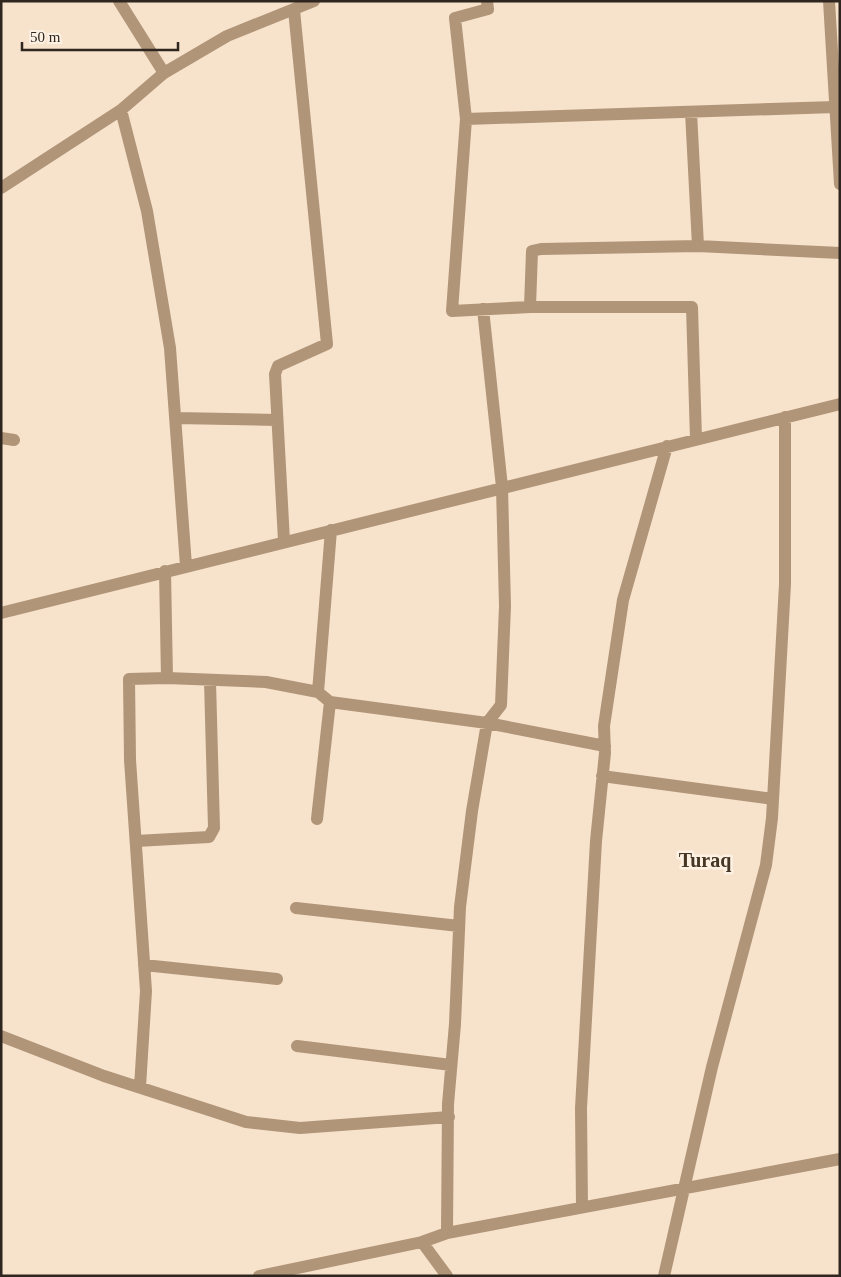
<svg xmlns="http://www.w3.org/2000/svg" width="841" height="1277" font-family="Georgia,serif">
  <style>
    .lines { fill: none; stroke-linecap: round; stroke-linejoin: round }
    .minor { stroke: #b09578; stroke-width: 12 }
    .labels { text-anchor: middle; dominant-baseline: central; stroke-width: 5; stroke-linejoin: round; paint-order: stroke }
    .quarter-label { font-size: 20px; font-weight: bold; fill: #463624; stroke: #fdf1e3 }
  </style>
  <rect width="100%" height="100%" fill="#f7e2cc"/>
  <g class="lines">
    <path class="minor" d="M119 1 164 73
      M487 1 488 9 455 18 466 119 452 311 530 307H692L696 439
      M829 1 840 184
      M121 110 147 211 170 348 186 566
      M691 112 698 246
      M466 119 835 107
      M1 188 121 110 164 73 227 36 314 1
      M530 307 532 251 541 249 698 246 840 253
      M176 418 277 420
      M1 438 14 440
      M284 541 275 374 278 366 327 344 294 10
      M165 571 167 678
      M1 613 840 404
      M318 692 331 530
      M602 776 773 799
      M317 819 330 702
      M136 841 209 837 214 828 210 681
      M296 908 459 926
      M144 965 277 979
      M1 1036 104 1076 246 1122 300 1128 449 1117
      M297 1046 451 1065
      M140 1087 146 991 130 760 129 679 167 678 266 682 318 692 330 702 487 723 605 746
      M582 1207 581 1108 596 841 605 753 604 726 623 600 667 446
      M447 1233 448 1104 455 1024 460 907 472 811 487 723 501 705 505 606 502 487 483 309
      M422 1242 447 1276
      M259 1276 422 1242 447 1233 840 1159
      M664 1276 712 1067 766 865 772 818 785 584V417"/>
  </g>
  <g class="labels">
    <g class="quarter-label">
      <text x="705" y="860">Turaq</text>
    </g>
  </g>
  <rect width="841" height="1277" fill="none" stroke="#2f271f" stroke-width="5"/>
  <path d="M22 42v8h156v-8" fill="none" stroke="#2f271f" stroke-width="2.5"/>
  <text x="30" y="42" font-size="15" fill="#2f271f" stroke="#fdf1e3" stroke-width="4" paint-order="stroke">50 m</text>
</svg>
